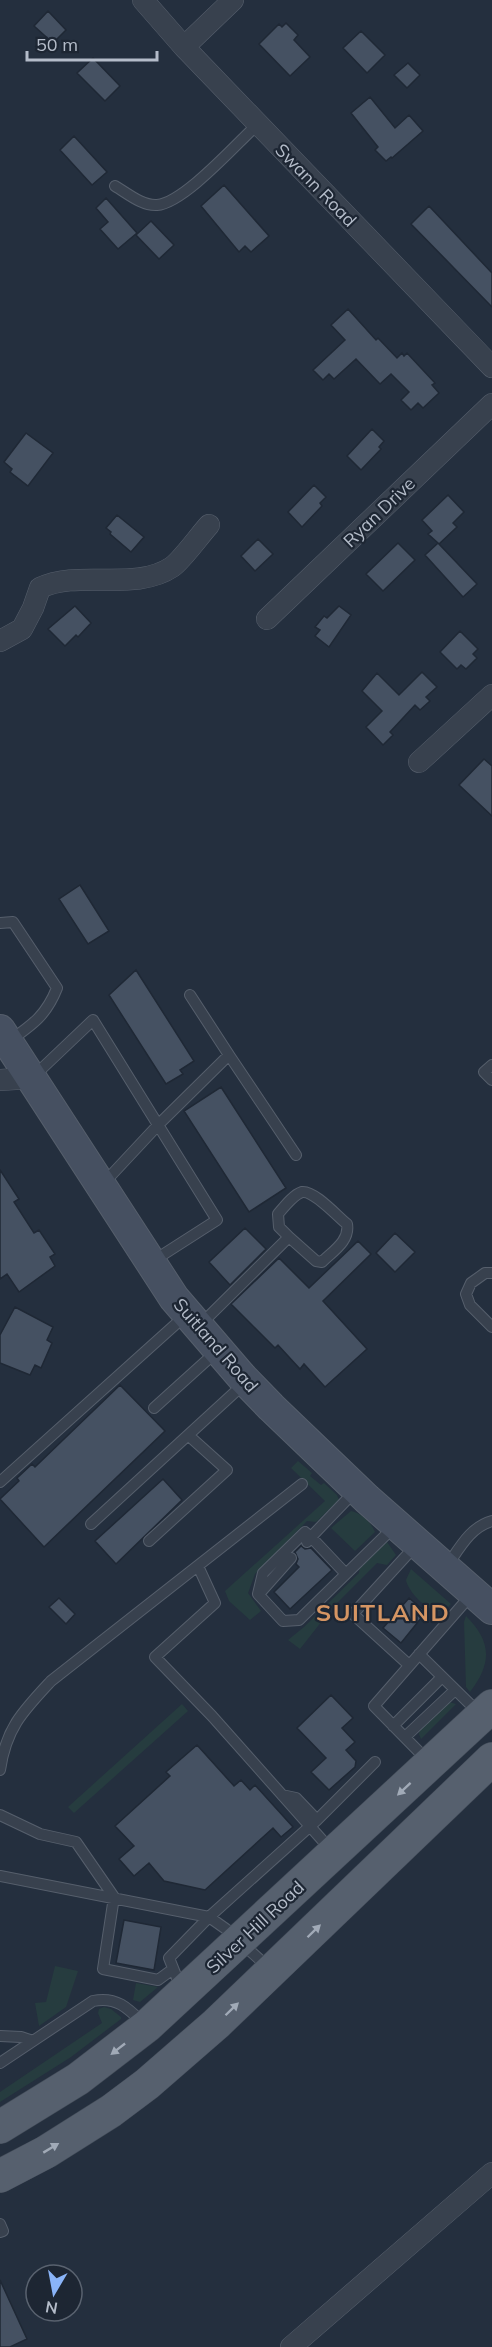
<svg xmlns="http://www.w3.org/2000/svg" width="492" height="2347" font-family="Mulish,sans-serif">
  <style>
    .green { fill: #263c3f }
    .building { fill: #455162; stroke: #1f2835; stroke-width: 1.5 }
    .lines { fill: none; stroke-linecap: round; stroke-linejoin: round }
    .service-casing { stroke: #565f6c; stroke-width: 12 }
    .minor-casing { stroke: #565f6c; stroke-width: 22 }
    .secondary-casing { stroke: #565f6c; stroke-width: 32 }
    .primary-casing { stroke: #414a57; stroke-width: 34 }
    .service { stroke: #38414e; stroke-width: 10 }
    .minor { stroke: #38414e; stroke-width: 21 }
    .secondary { stroke: #465061; stroke-width: 30 }
    .primary { stroke: #56606e; stroke-width: 33 }
    .oneway { fill: #a1aab7 }
    .labels { text-anchor: middle; dominant-baseline: central; stroke-width: 4.5; stroke-linejoin: round; paint-order: stroke }
    .street-label { font-size: 18px; fill: #b4bcc9; stroke: #1d2633 }
    .district-label { font-size: 24px; font-weight: bold; letter-spacing: 1.5px; fill: #d59563; stroke: #1d2633 }
  </style>
  <rect width="100%" height="100%" fill="#242f3e"/>
  <path class="green" d="M298 1461 312 1473 310 1476 321 1485 324 1483 337 1495 339 1500 316 1522 307 1521 255 1574 248 1593 261 1611 250 1620 229 1601 225 1591 325 1501 291 1468Z
    M351 1511C361 1513 371 1522 375 1532L355 1551 331 1528Z
    M387 1542 396 1555 387 1565 377 1563 333 1607 300 1649 288 1640 304 1627 359 1573 360 1567Z
    M411 1569 451 1604C449 1606 446 1609 443 1610 430 1615 408 1592 406 1580Z
    M466 1616C492 1642 492 1663 470 1692L466 1687 464 1622Z
    M449 1702 456 1704 421 1739 419 1734 420 1729Z
    M182 1704 188 1711 74 1813 68 1807Z
    M55 1966 78 1971 66 2007 39 2026 35 2003 46 2002Z
    M136 1983 158 1987 140 2002 133 2000Z
    M104 2007 111 2009 121 2017V2019L71 2057 0 2102V2092L102 2023 98 2013 99 2009Z"/>
  <path class="building" d="M48 11 66 30 53 43 34 26Z
    M286 23 298 35 294 40 310 57 290 76 259 44 279 24 282 27Z
    M361 31 385 55 367 73 343 48Z
    M93 58 120 86 105 101 77 73Z
    M408 63 420 75 407 88 394 75Z
    M370 97 395 128 409 115 423 131 392 158 391 157 386 161 375 150 378 147 351 113Z
    M74 136 107 172 92 185 60 150Z
    M224 185 269 236 251 252 245 246 239 252 201 206Z
    M106 198 137 233 118 249 100 229 108 222 96 208Z
    M429 206 492 273V307L411 224Z
    M151 221 174 245 159 259 136 235Z
    M348 309 376 340 378 338 397 358 402 353 404 356 407 353 435 383 432 385 439 393 423 408 418 403 411 410 401 400 409 392 391 374 380 384 356 359 334 379 329 374 323 380 313 370 345 340 331 325Z
    M372 429 384 441 379 447 381 449 361 470 347 456Z
    M26 433 53 453 28 486 10 472 12 469 4 462Z
    M314 485 326 497 320 503 322 506 302 527 288 512Z
    M448 495 464 512 453 523 457 527 439 544 477 584 463 597 425 555 438 543 428 534 432 531 422 520Z
    M117 515 144 537 131 552 110 534 111 532 106 528Z
    M258 539 273 554 255 571 241 556Z
    M398 543 415 560 383 591 366 574Z
    M75 606 91 623 78 637 76 635 65 646 48 629Z
    M339 606 351 615 329 647 315 636 320 630 315 627 324 616 327 618Z
    M460 631 478 649 473 654 477 658 466 669 461 665 457 669 440 652Z
    M422 672 437 687 426 697 430 701 420 710 415 705 390 732 393 735 383 745 366 727 382 711 362 691 377 673 399 695Z
    M484 759 492 766V816L459 785Z
    M80 885 109 931 88 944 59 899Z
    M136 970 194 1061 180 1070 183 1074 166 1084 109 995Z
    M221 1087 286 1188 249 1212 184 1111Z
    M0 1170 19 1199 14 1202 34 1233 39 1230 55 1254 50 1257 55 1266 19 1292 7 1274 0 1279Z
    M245 1228 266 1249 230 1285 209 1262Z
    M395 1233 415 1252 395 1272 376 1253Z
    M358 1241 371 1254 323 1301 367 1349 325 1387 304 1364 300 1369 278 1345 275 1348 231 1304 279 1258 309 1288Z
    M15 1307 53 1327 47 1340 52 1343 41 1368 35 1365 30 1375 0 1363V1335Z
    M120 1385 165 1431 44 1547 0 1499 19 1481 17 1478 32 1464 35 1467Z
    M163 1479 182 1500 116 1564 95 1541Z
    M301 1546 305 1549 311 1548 332 1570 290 1609 274 1592 299 1567 296 1564 298 1559 295 1552Z
    M59 1598 75 1614 66 1624 49 1607Z
    M409 1598 426 1612 401 1643 383 1628Z
    M331 1695 353 1718 342 1728 355 1742 346 1750 356 1761 355 1767 329 1790 311 1772 326 1758 297 1728Z
    M197 1745 234 1786 241 1780 250 1790 255 1785 293 1827 281 1837 273 1828 205 1890 164 1881 149 1863 134 1876 119 1859 134 1846 115 1826 170 1776 166 1772Z
    M124 1920 161 1927 154 1970 116 1963Z
    M0 2280 27 2339 10 2347H0Z"/>
  <g class="lines">
    <g class="service-casing">
      <path id="service" d="M115 186C127 193 142 206 157 205 184 203 236 144 258 124
        M0 923 13 922 57 988C46 1016 32 1025 8 1042
        M190 995 229 1055
        M492 1065 484 1072 492 1080
        M34 1076 93 1020 217 1220 153 1261
        M102 1185 159 1124 229 1055 296 1155
        M492 1273H485L471 1283 466 1294 470 1305 492 1327
        M201 1324 289 1237 279 1227 278 1214C284 1207 293 1195 302 1192 314 1190 338 1217 347 1224 350 1241 333 1251 322 1262L316 1261 289 1237
        M154 1408 216 1352
        M0 1482 187 1314
        M356 1490 311 1537 305 1532 263 1573 258 1594 283 1621 299 1620 395 1526
        M91 1524 246 1382
        M149 1541 227 1470 188 1435
        M307 1542 311 1537 345 1573
        M198 1566 215 1603 155 1657 212 1716 331 1850
        M447 1566C459 1549 470 1527 492 1521
        M259 1594 291 1558
        M419 1654 479 1713
        M409 1665 353 1614 417 1544
        M393 1726 442 1677
        M405 1737 455 1690
        M427 1760 374 1706 471 1595
        M0 1770C6 1728 23 1711 51 1681L302 1484
        M282 1795 296 1798 317 1820
        M0 1815 40 1834 76 1842 114 1897 103 1969 158 1980 173 1969
        M0 1876 209 1917 169 1958 181 1988
        M269 1968 226 1929 209 1917 317 1820 375 1762
        M0 2036 21 2037 33 2041
        M0 2063 93 2001C116 1996 128 2008 143 2023
        M0 2224 3 2231 0 2232"/>
    </g>
    <g class="minor-casing">
      <path id="minor" d="M143 0 184 47 492 367
        M184 47 233 0
        M267 619 492 404
        M0 641 22 629 33 608 40 588C79 569 135 592 172 567 182 560 199 536 209 525
        M419 762 492 695
        M0 1080 31 1078
        M291 2347 492 2173"/>
    </g>
    <g class="secondary-casing">
      <path id="secondary" d="M0 1030 174 1298 241 1376 271 1407 367 1499 492 1609"/>
    </g>
    <g class="primary-casing">
      <path id="primary" d="M0 2127 78 2079 147 2026 492 1706
        M0 2176 46 2152 111 2111 147 2084 216 2024 492 1759"/>
    </g>
    <use href="#service" class="service"/>
    <use href="#minor" class="minor"/>
    <use href="#secondary" class="secondary"/>
    <use href="#primary" class="primary"/>
  </g>
  <defs><path id="oneway-solid" d="M-6-.8H1V-3.2L6.5 0L1 3.2V.8H-6Z" transform="scale(1.5)"/></defs>
  <g class="oneway">
    <use href="#oneway-solid" transform="translate(404 1789) rotate(137)"/>
    <use href="#oneway-solid" transform="translate(314 1931) rotate(-44)"/>
    <use href="#oneway-solid" transform="translate(232 2009) rotate(-44)"/>
    <use href="#oneway-solid" transform="translate(118 2049) rotate(142)"/>
    <use href="#oneway-solid" transform="translate(51 2148) rotate(-31)"/>
  </g>
  <g class="labels">
    <g class="street-label">
      <text transform="translate(316 185) rotate(46)">Swann Road</text>
      <text transform="translate(379 512) rotate(-44)">Ryan Drive</text>
      <text transform="translate(216 1345) rotate(49)">Suitland Road</text>
      <text transform="translate(255 1927) rotate(-43)">Silver Hill Road</text>
    </g>
    <g class="district-label">
      <text x="383" y="1612">SUITLAND</text>
    </g>
  </g>
  <g transform="translate(54 2293) rotate(190)"><circle r="28" fill="#1d2633" stroke="#59626f" stroke-width="1.5"/>
  <path d="M0-4.5L10 22L0 15L-10 22Z" fill="#8ab4f8"/>
  <text y="-9" font-size="16" font-weight="bold" text-anchor="middle" fill="#b4bcc9">N</text>
  </g>
  <path d="M27 51v9h130v-9" fill="none" stroke="#b4bcc9" stroke-width="3"/>
  <text x="36" y="51" font-size="18" fill="#b4bcc9" stroke="#1d2633" stroke-width="4.5" paint-order="stroke">50 m</text>
</svg>
